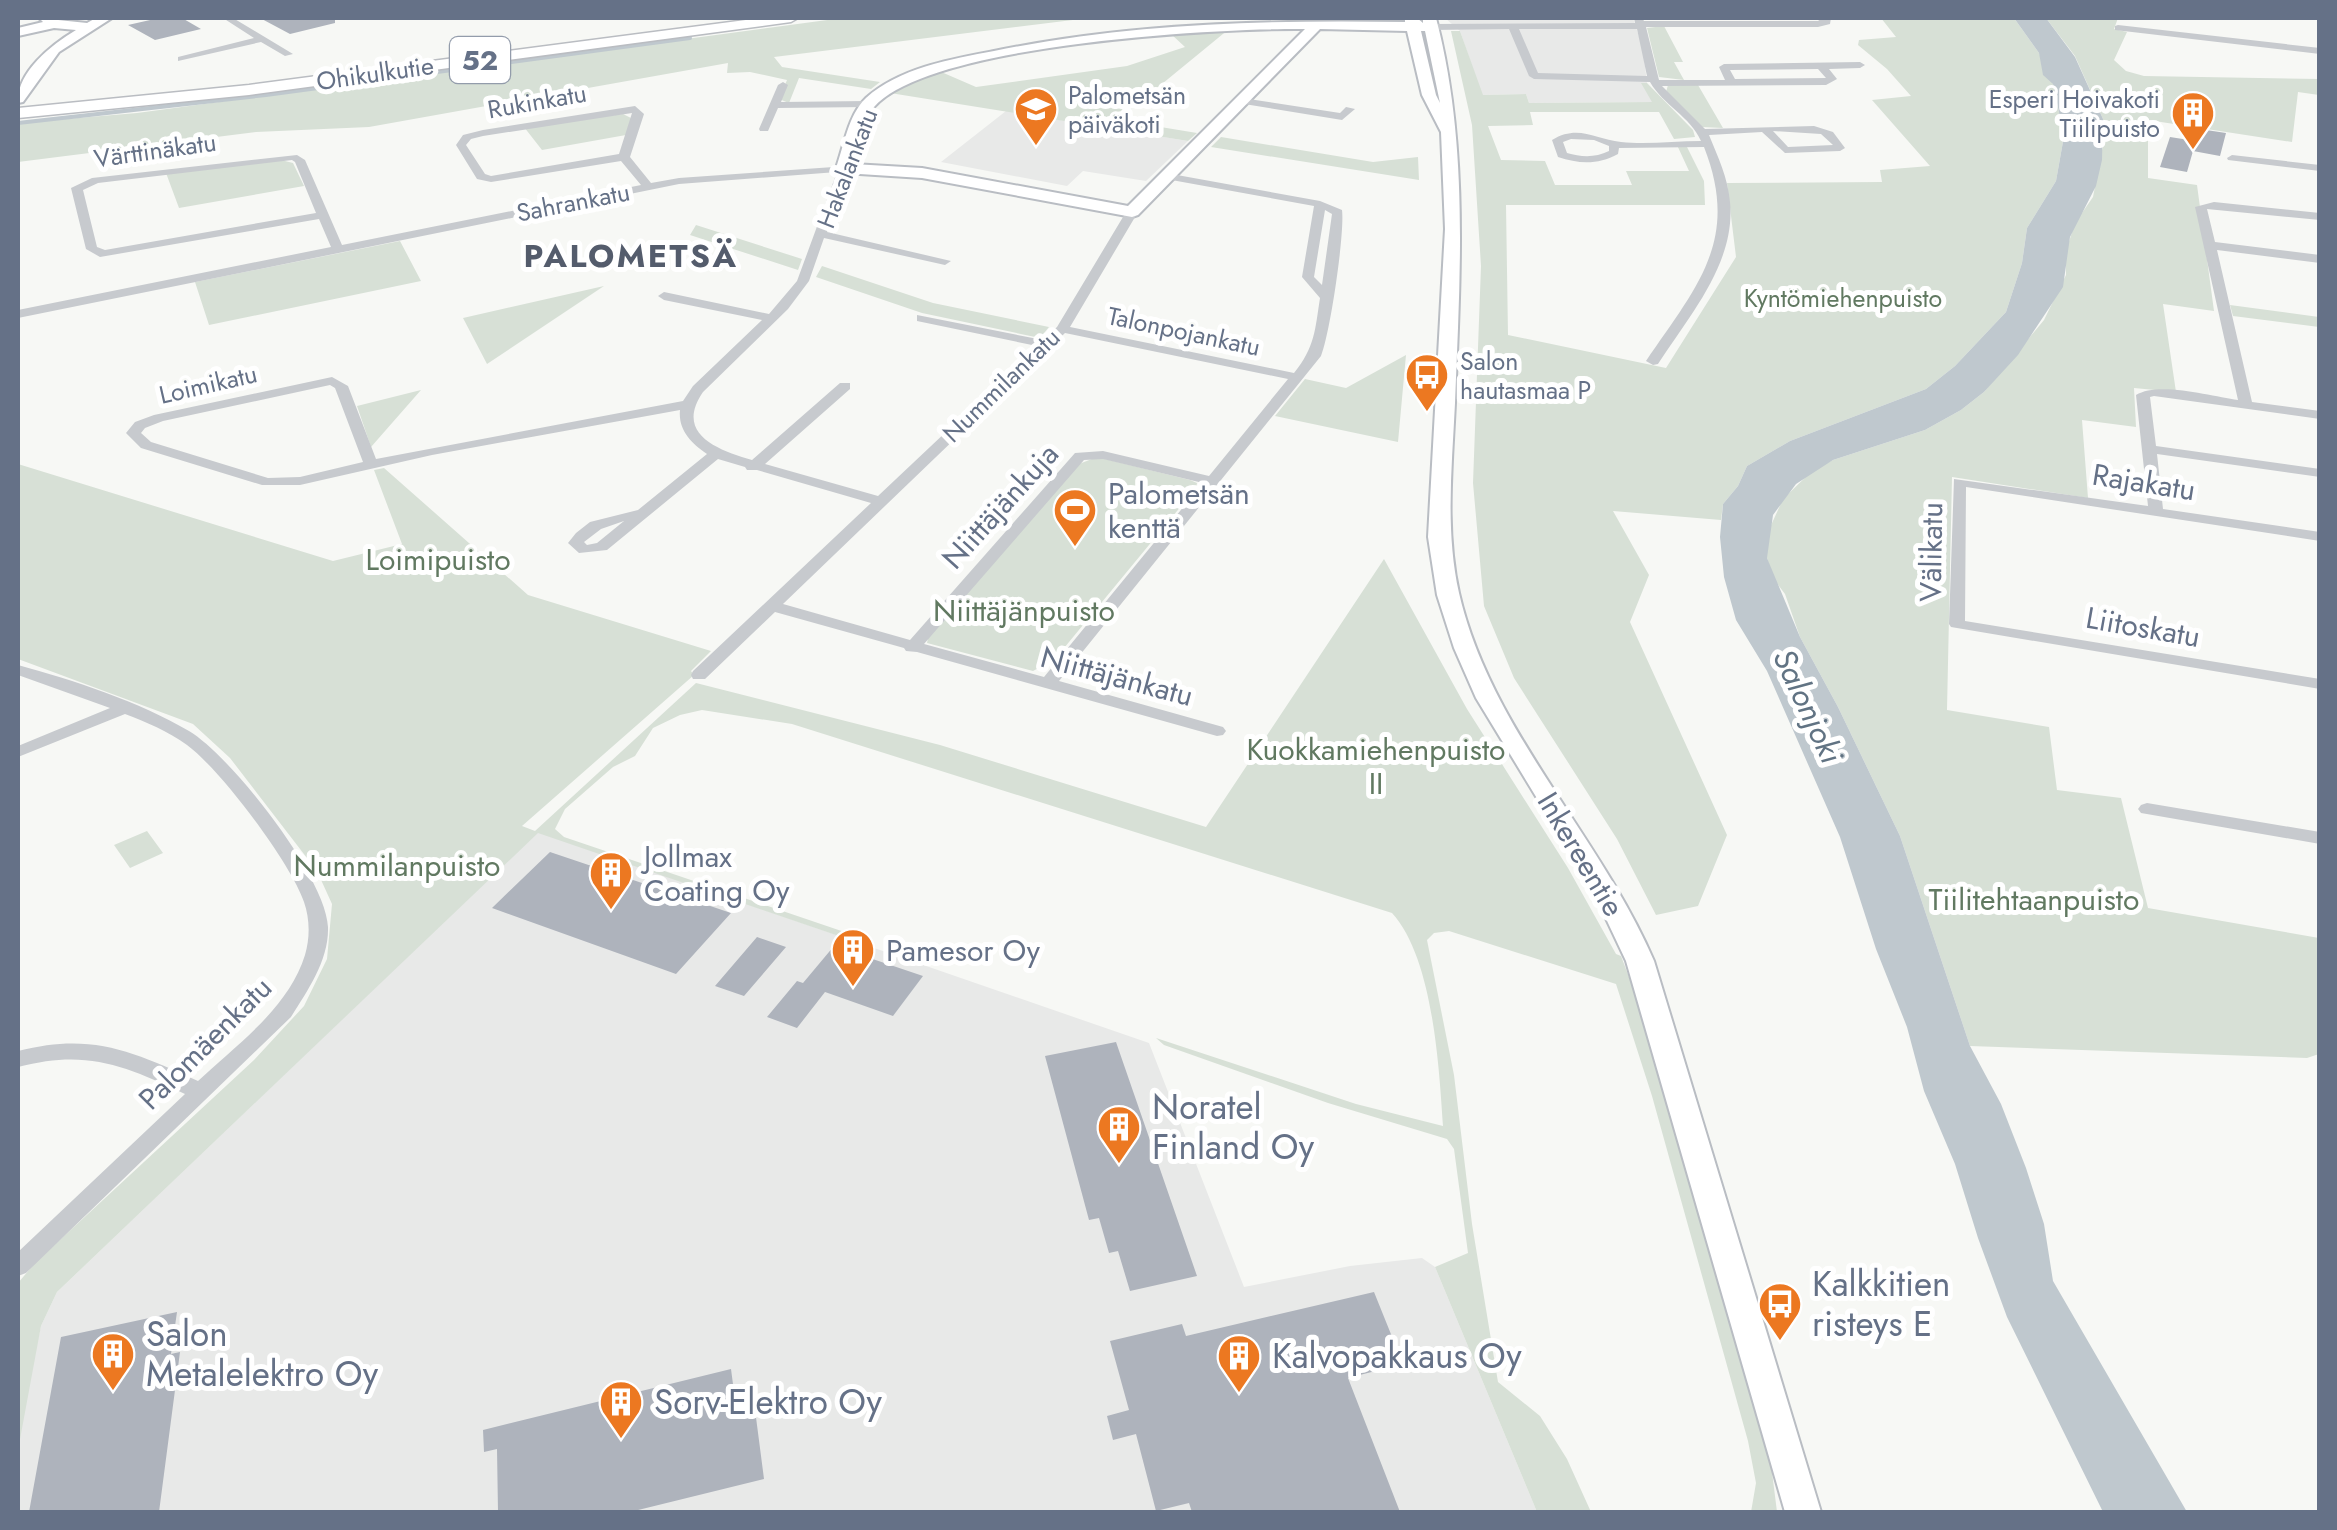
<svg xmlns="http://www.w3.org/2000/svg" width="2337" height="1530" font-family="Jost,sans-serif">
  <style>
    .built { fill: #e8e9e8 }
    .green { fill: #d7e0d6 }
    .water { fill: #bfc8ce }
    .lines { fill: none; stroke-linecap: round; stroke-linejoin: round }
    .stream { stroke: #bfc8ce; stroke-width: 4 }
    .building { fill: #aeb3bc }
    .secondary-casing { stroke: #b9bdc3; stroke-width: 4 }
    .primary-casing { stroke: #babdc2; stroke-width: 3 }
    .street { fill: #c7cace; fill-rule: evenodd }
    .secondary { fill: #fff; fill-rule: evenodd }
    .primary { fill: #fff; fill-rule: evenodd }
    .labels { text-anchor: middle; dominant-baseline: central; stroke-width: 10; stroke-linejoin: round; paint-order: stroke }
    .far-street-label { font-size: 25px; fill: #657187; stroke: #fff }
    .far-poi-label { font-size: 25px; fill: #657187; stroke: #fff; text-anchor: start }
    .far-park-label { font-size: 25px; fill: #617961; stroke: #fff }
    .shield { fill: #fff; stroke: #939cab; stroke-width: 2.5 }
    .shield-label { font-size: 28px; font-weight: bold; fill: #657187 }
    .street-label { font-size: 30px; fill: #657187; stroke: #fff }
    .poi-label { font-size: 30px; fill: #657187; stroke: #fff; text-anchor: start }
    .park-label { font-size: 30px; fill: #617961; stroke: #fff }
    .far-district-label { font-size: 32px; font-weight: bold; letter-spacing: 2.5px; fill: #545c6c; stroke: #fff }
    .water-label { font-size: 32px; font-style: italic; fill: #617383; stroke: #fff }
    .near-poi-label { font-size: 35px; fill: #657187; stroke: #fff; text-anchor: start }
  </style>
  <rect width="100%" height="100%" fill="#f7f8f5"/>
  <path class="built" d="M1445 18H1633L1643 49 1647 83H1643L1654 102 1529 103 1526 94 1482 95 1460 31Z
    M1006 111 1188 141 1146 181 1083 171 1067 186 941 162Z
    M538 832 1149 1043 1244 1287 1350 1266 1422 1258 1435 1267 1537 1512H18V1426L41 1326 57 1292Z"/>
  <path class="green" d="M842 18H1089L774 57 782 67 880 82 871 89 799 78 789 103 779 99 787 80 750 72 727 73 728 63 369 127 256 132 18 162V123L137 113Z
    M1881 18H2014L2039 53 2053 84 2064 136 2056 181 2027 228 2022 263 2006 312 1955 366 1926 389 1790 441 1747 466 1738 486 1723 504 1721 520 1613 511 1649 575 1630 622 1727 835 1698 906 1656 915 1617 839 1514 678 1484 606 1473 483 1481 266 1472 125 1451 31H1460L1483 95 1526 94 1529 103 1652 102 1641 83H1647L1693 130 1695 137 1674 139 1659 112H1530L1533 125 1488 126 1501 160 1545 161 1555 185H1632L1626 171H1689L1677 145H1686L1704 181 1705 205H1506L1508 335 1666 368 1736 257 1727 183 1882 182 1880 170 1930 166 1872 100 1911 96 1887 69 1858 45 1859 40 1896 37Z
    M2046 18H2118L2114 29 2127 32 2114 60 2126 71 2144 76 2319 79V95L2298 92 2292 142 2148 120V178L2197 185 2214 311 2163 304 2176 392 2134 388 2136 427 2082 420 2088 498 1952 477 1947 710 2049 727 2057 790 2121 798 2148 908 2319 938V1054L2307 1058 1970 1046 1900 836 1838 707 1800 637 1785 594 1773 578 1767 558V534L1783 499 1813 470 1833 460 1925 430 1961 410 1984 392 2044 320 2066 275V251L2075 223 2093 197 2104 140 2103 119 2075 56Z
    M1664 26 1683 62H1674L1684 80 1659 77 1647 28Z
    M1229 29 1118 120 1197 133 1188 141 890 93 939 71 976 87 1127 66 1185 47 1171 34Z
    M1668 85H1698L1723 128 1702 127 1666 92Z
    M623 114 631 118 626 135 542 150 524 127Z
    M1221 137 1373 162 1418 157 1419 180 1211 147Z
    M277 159 293 163 304 186 179 208 166 173Z
    M696 225 802 259 798 270 690 235Z
    M400 241 421 281 209 325 195 282Z
    M822 266 933 303 1049 327 1040 338 922 313 816 277Z
    M604 286 487 364 463 318Z
    M2230 305 2319 317V327L2233 316Z
    M1406 355 1398 442 1275 416 1305 379 1346 388Z
    M421 390 371 447 357 406Z
    M1097 457 1190 480 1197 483 1196 488 1055 659 1033 671 927 643 928 638 1079 464Z
    M18 464 333 561 402 544 374 470 384 468 528 595 711 651 691 671 694 675 522 826 535 831 696 683 940 745 1206 827 1384 559 1467 709 1568 868 1616 954 1621 956 1648 1027 1772 1472 1777 1512H1751L1756 1483 1748 1441 1652 1096 1616 984 1449 931 1434 933 1427 940 1454 1075 1472 1224 1498 1382 1540 1416 1567 1459 1591 1512H1537L1435 1267 1468 1253 1454 1149 1447 1139 1328 1103 1164 1045 1156 1038 1356 1104 1443 1126C1439 1066 1433 958 1392 913L792 724 702 710 680 715 653 728 635 756 613 767 565 809 555 829 564 837 868 940 865 945 538 833 57 1292 41 1326 18 1450V1283L35 1263 254 1060 304 1006 327 959 332 904 317 871 230 758 193 724 18 659Z
    M147 831 163 853 130 868 114 845Z"/>
  <path class="water" d="M2014 18H2046L2075 57 2103 119 2102 160 2096 186 2070 237 2063 287 2018 355 1984 392 1961 410 1925 430 1833 460 1796 484 1773 515 1767 558 1800 637 1838 707 1900 836 1970 1046 2001 1104 2026 1168 2044 1224 2053 1281 2187 1512H2103L2007 1317 1978 1238 1955 1164 1924 1091 1907 1027 1876 949 1840 837 1767 671 1736 620 1724 577 1720 537 1723 504 1738 486 1747 466 1790 441 1926 389 1955 366 2006 312 2022 263 2027 228 2056 181 2064 136 2053 84 2043 75 2039 53Z"/>
  <g class="lines">
    <path class="stream" d="M18 123 266 95 690 38"/>
  </g>
  <path class="building" d="M159 18H182L201 29 155 40 128 25Z
    M260 18H335V23L290 34Z
    M2193 128 2226 133 2220 156 2193 151 2187 172 2160 167 2170 137 2189 140Z
    M550 852 731 913 676 974 492 908Z
    M757 937 786 947 744 996 715 986Z
    M834 946 923 976 893 1016 825 992 797 1028 767 1017 797 981 803 983Z
    M1116 1042 1197 1276 1130 1291 1118 1251 1109 1253 1099 1218 1089 1220 1045 1056Z
    M1374 1292 1403 1364 1348 1378 1400 1512H1192L1189 1503 1156 1511 1136 1434 1113 1440 1107 1416 1129 1410 1110 1341 1182 1324 1186 1336Z
    M177 1312 171 1354 180 1352 159 1512H29L61 1337Z
    M731 1369 736 1407 754 1402 764 1479 630 1512H498L497 1449 484 1452 483 1430Z"/>
  <g class="lines">
    <g class="secondary-casing">
      <path id="secondary" d="M39 18 87 23 96 18H112L59 52 23 102 18 103C16 73 51 45 76 30L54 28 18 36V28L43 22Z
        M1405 18H1417L1423 23V18H1436C1469 144 1460 274 1455 403 1452 467 1445 530 1459 593 1490 729 1600 835 1654 961L1821 1512H1785L1626 961 1591 887 1476 698 1454 648 1437 595 1428 537 1445 229 1441 132 1422 95 1407 31 1320 29 1138 215 1132 217 922 178 844 173 836 168C844 146 848 115 866 98 899 68 951 59 994 51 1130 23 1266 20 1405 22ZM1305 29 1128 206 922 168 853 164C859 146 862 121 874 107 929 44 1219 28 1305 29ZM1421 31H1425L1440 103 1436 95Z"/>
    </g>
    <g class="primary-casing">
      <path id="primary" d="M761 18H798L791 22 249 95 18 118V108L249 85Z"/>
    </g>
    <path class="street" d="M223 18H233L293 54 285 56 261 42 178 61V57L254 38Z
      M1634 18H1642L1644 21H1818L1822 18H1831L1830 24 1818 27H1646L1659 80H1725L1719 67 1724 64 1860 62 1865 65 1860 68 1829 69 1837 79 1826 85 1662 86 1705 129 1814 126 1833 132 1845 148 1840 151 1785 153 1762 132 1709 135C1718 157 1728 178 1730 202 1736 263 1689 316 1658 364L1653 365 1646 361C1696 287 1741 241 1704 147L1619 148 1618 154C1598 165 1579 164 1558 157L1552 140C1578 124 1595 139 1621 142 1646 145 1675 141 1701 141 1690 116 1663 105 1650 82L1534 79 1529 76 1509 29 1432 30 1427 27 1432 24 1635 23ZM1519 29H1637L1647 76 1538 73ZM1818 69 1826 78 1735 79 1730 70ZM1773 131 1821 134 1833 145 1788 147ZM1571 139 1594 140 1609 146V151C1595 158 1581 157 1567 153L1563 142Z
      M2118 25 2320 48V54L2115 30V26Z
      M783 82 788 85 781 102 867 101 872 104 867 107 778 108 768 131H760L759 129 778 85Z
      M1242 98 1340 113 1346 107 1355 109 1342 120 1238 103V99Z
      M635 106 644 114 630 157 651 183 679 178 848 166 850 168 827 232 951 261 945 265 824 238 809 281 788 309 703 392C674 434 718 450 752 460L840 383H850V389L765 464 878 496 1037 346 917 321V315L1043 340 1057 327 1126 212 1132 209 1138 212 1070 327 1294 373C1315 347 1315 330 1320 298L1302 277 1314 206 1166 179 1160 176 1166 173 1320 201 1342 210C1345 233 1330 334 1321 356L1059 681 1223 727 1226 731 1223 735 1217 736 917 652 906 651 904 648 775 612 705 679H693L691 675 693 671 871 503 757 470H747L745 467 718 459 607 550 579 553 568 543 576 533 590 522 638 510 707 454C691 443 678 430 680 410L432 455 300 485H262L141 448 126 433 135 422 154 415 332 377 348 386 376 459 683 401 693 386 762 320 664 300 658 296 664 292 769 314 797 281 837 172 679 184 18 318V310L331 247 319 219 100 257 86 249 71 188 92 178 297 155 305 160 342 245 641 185 621 161 491 182 477 179 456 145 463 135 483 130ZM632 113 619 154 491 176 485 174 466 145 471 139 483 136ZM292 160 295 162 316 213 105 250 97 247 83 190 98 183ZM1325 210 1332 214 1322 285 1314 277ZM1065 333 1288 379 1209 476 1103 451 1075 453 910 640 783 604ZM330 385 335 388 363 462 300 477 268 478 151 442 141 433 145 428 163 421ZM1103 459 1203 483 1044 677 924 644 1084 460ZM624 521 597 543 587 545 584 542 601 529Z
      M2232 155 2320 165V171L2228 160 2227 158Z
      M2214 202 2320 213V220L2207 209 2215 242 2320 255V263L2217 250 2252 402 2320 411V419L2154 396 2150 397 2156 446 2320 469V477L2157 454 2163 509 2320 532V541L1966 487 1965 621 2320 679V689L1951 627 1949 624 1954 479 2148 506 2136 395C2158 381 2211 396 2238 400L2195 207Z
      M18 665C73 680 140 702 189 731 231 756 326 877 328 927 329 960 308 990 291 1017L26 1273 18 1276V1252L185 1094C124 1065 86 1049 18 1067V1051C91 1032 132 1051 198 1081 237 1044 288 1009 305 955 310 938 310 919 304 902 291 863 220 769 187 745 168 731 146 722 125 714L18 757V746L110 708 18 675Z
      M2147 803 2320 832V844L2141 813 2138 809 2141 805Z"/>
    <use href="#secondary" class="secondary"/>
    <use href="#primary" class="primary"/>
  </g>
  <defs>
    <g id="school-pin" transform="scale(2.25)"><path d="M0 17L-7.5 6A9.5 9.5 0 1 1 7.5 6Z" fill="#ec7821" stroke="#fff"/><path d="M0-5L7-2L0 1L-7-2ZM-4 1L0 2.5L4 1V4Q0 6-4 4Z" fill="#fff"/></g>
    <g id="building-pin" transform="scale(2.25)"><path d="M0 17L-7.5 6A9.5 9.5 0 1 1 7.5 6Z" fill="#ec7821" stroke="#fff"/><path d="M-4-6H4V6H1V3H-1V6H-4ZM-2.5-4.3h1.7v1.8h-1.7ZM.8-4.3h1.7v1.8H.8ZM-2.5-1h1.7V.8h-1.7ZM.8-1h1.7V.8H.8Z" fill="#fff"/></g>
    <g id="bus-pin" transform="scale(2.25)"><path d="M0 17L-7.5 6A9.5 9.5 0 1 1 7.5 6Z" fill="#ec7821" stroke="#fff"/><path d="M-5-6H5V4H4V6H2V4H-2V6H-4V4H-5ZM-3.5-4V0h7V-4ZM-3.5 1.2v1.5H-2V1.2ZM2 1.2v1.5H3.5V1.2Z" fill="#fff"/></g>
    <g id="stadium-pin" transform="scale(2.25)"><path d="M0 17L-7.5 6A9.5 9.5 0 1 1 7.5 6Z" fill="#ec7821" stroke="#fff"/><path d="M0-5a6.5 5 0 1 0 0 10a6.5 5 0 1 0 0-10ZM-3.5-1.8h7v3.6h-7Z" fill="#fff"/></g>
  </defs>
  <g fill-rule="evenodd">
    <use href="#school-pin" x="1036" y="109"/>
    <use href="#building-pin" x="2193" y="113"/>
    <use href="#bus-pin" x="1427" y="375"/>
    <use href="#stadium-pin" x="1075" y="510"/>
    <use href="#building-pin" x="611" y="873"/>
    <use href="#building-pin" x="853" y="950"/>
    <use href="#building-pin" x="1119" y="1127"/>
    <use href="#bus-pin" x="1780" y="1304"/>
    <use href="#building-pin" x="113" y="1354"/>
    <use href="#building-pin" x="1239" y="1356"/>
    <use href="#building-pin" x="621" y="1402"/>
  </g>
  <g class="labels">
    <g class="far-street-label">
      <text transform="translate(375 73) rotate(-8)">Ohikulkutie</text>
      <text transform="translate(537 101) rotate(-10)">Rukinkatu</text>
      <text transform="translate(155 150) rotate(-8)">Värttinäkatu</text>
      <text transform="translate(847 168) rotate(-69)">Hakalankatu</text>
      <text transform="translate(573 202) rotate(-11)">Sahrankatu</text>
      <text transform="translate(1184 331) rotate(12)">Talonpojankatu</text>
      <text transform="translate(208 384) rotate(-13)">Loimikatu</text>
      <text transform="translate(1001 385) rotate(-44)">Nummilankatu</text>
    </g>
    <g class="far-poi-label">
      <text x="1068" y="95">Palometsän<tspan x="1068" dy="29">päiväkoti</tspan></text>
      <text x="2160" y="99" text-anchor="end">Esperi Hoivakoti<tspan x="2160" dy="29">Tiilipuisto</tspan></text>
      <text x="1460" y="361">Salon<tspan x="1460" dy="29">hautasmaa P</tspan></text>
    </g>
    <g class="far-park-label">
      <text x="1843" y="298">Kyntömiehenpuisto</text>
    </g>
    <rect class="shield" x="450" y="37" width="60" height="46" rx="8"/>
    <g class="shield-label">
      <text x="480" y="60">52</text>
    </g>
    <g class="street-label">
      <text transform="translate(2144 482) rotate(9)">Rajakatu</text>
      <text transform="translate(1000 506) rotate(-48)">Niittäjänkuja</text>
      <text transform="translate(1931 552) rotate(-89)">Välikatu</text>
      <text transform="translate(2143 627) rotate(10)">Liitoskatu</text>
      <text transform="translate(1117 676) rotate(15)">Niittäjänkatu</text>
      <text transform="translate(1581 854) rotate(59)">Inkereentie</text>
      <text transform="translate(205 1043) rotate(-45)">Palomäenkatu</text>
    </g>
    <g class="poi-label">
      <text x="1108" y="493">Palometsän<tspan x="1108" dy="34">kenttä</tspan></text>
      <text x="644" y="856">Jollmax<tspan x="644" dy="34">Coating Oy</tspan></text>
      <text x="886" y="950">Pamesor Oy</text>
    </g>
    <g class="park-label">
      <text x="438" y="559">Loimipuisto</text>
      <text x="1024" y="610">Niittäjänpuisto</text>
      <text x="1376" y="749">Kuokkamiehenpuisto<tspan x="1376" dy="34">II</tspan></text>
      <text x="397" y="865">Nummilanpuisto</text>
      <text x="2034" y="899">Tiilitehtaanpuisto</text>
    </g>
    <g class="far-district-label">
      <text x="631" y="256">PALOMETSÄ</text>
    </g>
    <g class="water-label">
      <text transform="translate(1808 706) rotate(65)">Salonjoki</text>
    </g>
    <g class="near-poi-label">
      <text x="1152" y="1107">Noratel<tspan x="1152" dy="40">Finland Oy</tspan></text>
      <text x="1812" y="1284">Kalkkitien<tspan x="1812" dy="40">risteys E</tspan></text>
      <text x="146" y="1334">Salon<tspan x="146" dy="40">Metalelektro Oy</tspan></text>
      <text x="1272" y="1356">Kalvopakkaus Oy</text>
      <text x="654" y="1402">Sorv-Elektro Oy</text>
    </g>
  </g>
  <rect width="2337" height="1530" fill="none" stroke="#657187" stroke-width="40"/>
</svg>
